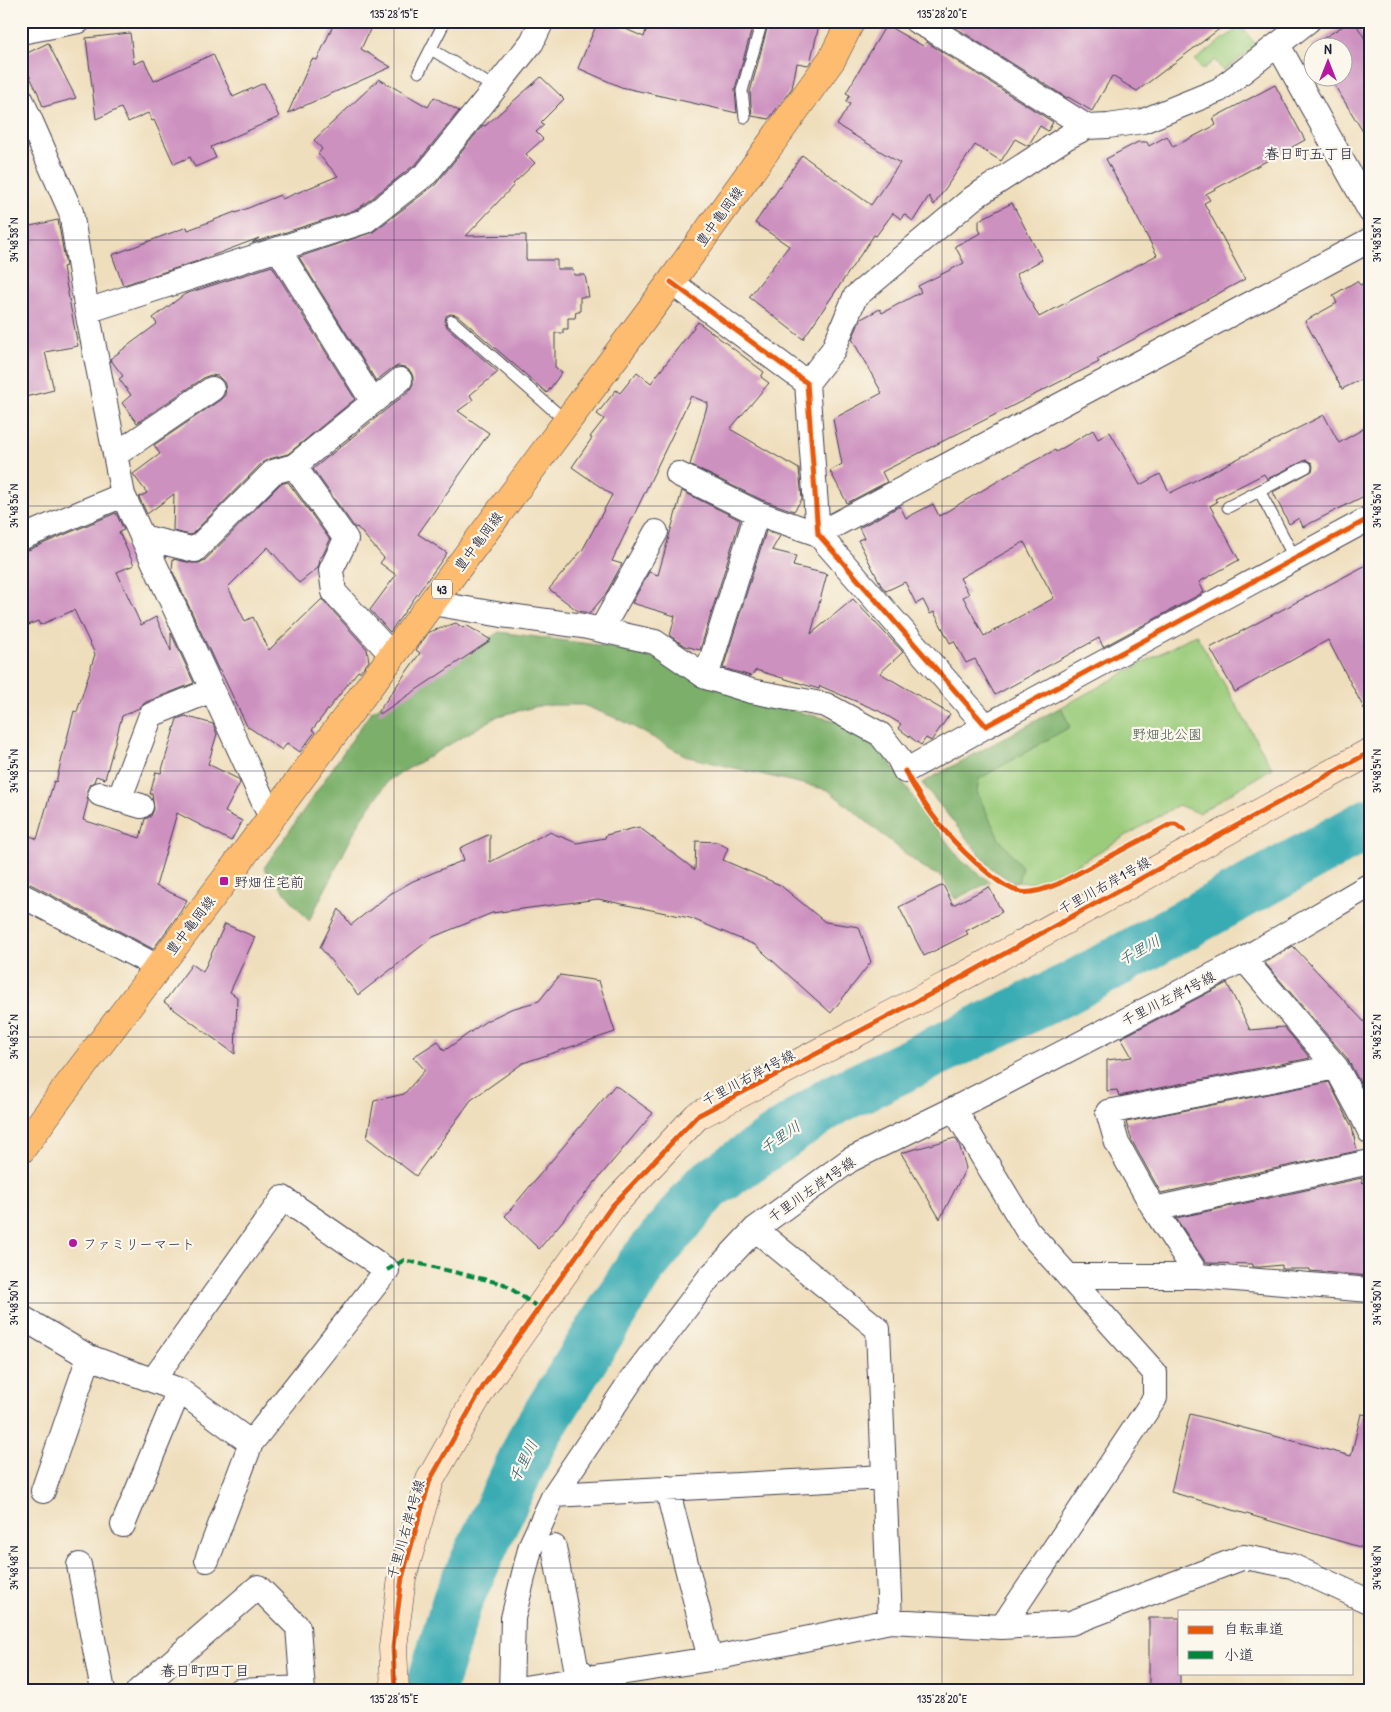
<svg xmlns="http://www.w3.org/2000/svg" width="1391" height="1712" font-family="'Patrick Hand','Klee One',sans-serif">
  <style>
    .green { fill: #9bcc7b; stroke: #5e775b }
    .forest { fill: #7cb06b; stroke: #4f6953 }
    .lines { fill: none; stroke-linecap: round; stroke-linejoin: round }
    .river { stroke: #39abb3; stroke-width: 51 }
    .building { fill: #cd91c0; fill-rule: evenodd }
    .lane-casing { stroke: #413e4e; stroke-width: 13 }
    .street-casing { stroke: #413e4e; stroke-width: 26 }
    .secondary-casing { stroke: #413e4e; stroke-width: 29 }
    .primary-casing { stroke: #413e4e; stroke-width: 29 }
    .lane { stroke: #fff; stroke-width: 11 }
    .street { stroke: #fff; stroke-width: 24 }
    .secondary { stroke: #fee4c5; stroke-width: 28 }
    .primary { stroke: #fdbc6f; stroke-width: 28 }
    .quiet { stroke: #00873e; stroke-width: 4; stroke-dasharray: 8 4; stroke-linecap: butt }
    .cycleway-casing { stroke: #fbf7ec; stroke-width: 8 }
    .cycleway { stroke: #e8590c; stroke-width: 5 }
    .ticks { fill: none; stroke: #22223b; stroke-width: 1; stroke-opacity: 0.45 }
    .poi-dot { fill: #b5179e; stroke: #fbf7ec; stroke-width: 2 }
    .labels { text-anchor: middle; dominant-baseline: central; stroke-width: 4.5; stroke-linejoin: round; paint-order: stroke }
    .shield { fill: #fbf7ec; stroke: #636270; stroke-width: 1 }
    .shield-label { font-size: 12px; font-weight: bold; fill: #22223b }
    .street-label { font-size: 14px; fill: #22223b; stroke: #fbf7ec }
    .park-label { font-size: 14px; fill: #46554e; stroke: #fbf7ec }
    .poi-label { font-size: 14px; fill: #22223b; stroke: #fbf7ec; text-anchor: start }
    .neighbourhood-label { font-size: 15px; fill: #22223b; stroke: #fbf7ec }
    .water-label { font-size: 15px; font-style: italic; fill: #2b596b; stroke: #fbf7ec }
    .neatline { fill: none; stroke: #22223b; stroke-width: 2 }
    .ticks-label { font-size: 12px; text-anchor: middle; fill: #22223b }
  </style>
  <rect width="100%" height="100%" fill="#fbf7ec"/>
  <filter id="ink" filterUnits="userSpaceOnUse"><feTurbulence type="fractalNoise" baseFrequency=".02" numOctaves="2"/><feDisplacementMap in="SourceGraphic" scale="10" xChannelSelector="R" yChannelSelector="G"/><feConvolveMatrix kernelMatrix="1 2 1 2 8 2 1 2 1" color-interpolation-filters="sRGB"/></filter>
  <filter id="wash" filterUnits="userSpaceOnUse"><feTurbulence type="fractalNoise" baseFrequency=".0096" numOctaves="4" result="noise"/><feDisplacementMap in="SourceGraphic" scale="20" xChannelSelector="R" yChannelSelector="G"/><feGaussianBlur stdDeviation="1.12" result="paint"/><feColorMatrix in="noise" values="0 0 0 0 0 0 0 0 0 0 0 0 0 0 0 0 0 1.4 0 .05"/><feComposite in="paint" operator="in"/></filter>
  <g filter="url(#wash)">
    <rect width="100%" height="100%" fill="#efdebc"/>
    <path class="green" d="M1241 26 1257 46 1223 71 1215 60 1202 70 1195 60Z
      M1196 634 1272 768 1199 813 1178 805 1046 883 1012 882 990 867 922 783Z"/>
    <path class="forest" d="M499 632 612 647 668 662 790 710 833 720 882 751 921 809 962 861 990 882 955 899 942 877 923 868 828 790 688 757 623 721 583 705H543L498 716 389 780 360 821 309 921 264 868 371 712Z
      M1061 707 1070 727 979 779 977 792 999 839 1022 867 1018 882H1012L990 867 922 783Z"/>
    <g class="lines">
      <path class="river" d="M430 1691 458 1599 533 1438 641 1266 706 1187 832 1101 1071 987 1370 823"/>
    </g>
    <g id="blocks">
      <path class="building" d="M335 21H374L361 49 391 67 288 113 312 59 317 60Z
        M598 21H607L644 37 649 21H754L735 89 737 113 621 87 578 68Z
        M769 21H820L810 63 808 65 797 63 792 88 769 119 752 116 750 92Z
        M945 21H1230L1137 91 1112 76 1092 111 1068 97 1067 98Z
        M1351 21H1354L1370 47V143L1330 78H1344V48H1314V51L1311 46Z
        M886 25 923 46 926 42 928 43 1053 122 1048 131 1040 126 1028 146 1015 139 1001 161 975 145 934 205 929 196 913 221 904 214 901 219 893 213 876 236 874 235 803 339 749 297 789 246 755 223 802 155 871 205 900 163 837 125 850 104 846 102 850 95 846 93Z
        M130 33 134 64 144 60 154 81 213 54 233 97 264 83 279 117 211 147 216 158 195 167 190 157 174 164 154 120 152 121 148 113 128 122 121 108 96 119 86 38Z
        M48 43 76 98 43 107 38 93 21 59V56Z
        M541 77 564 99 541 122 544 125 536 132 543 139 526 154 535 163 513 184 514 185 466 236 526 235V260H557V269H573L574 275H585L589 297H580V312H576L575 318H568V329H563V333H555V367L562 372 547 393 457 315 450 314 446 316 445 323 447 327 498 372 470 395 473 400 458 411 489 433 418 534 447 553 390 632 370 610 396 575 380 563 384 558 357 527 355 528 313 469 409 391 413 384V377L411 372 405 367 398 366 391 369 376 381 299 257 373 232 436 184 483 125 485 126Z
        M379 79 428 107 434 97 459 111 417 163 358 209 252 243 259 238 198 261 123 285 112 255 187 227 188 230 235 212 236 213 280 195 282 199 338 176 318 154 322 149 314 140Z
        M1275 85 1305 140 1206 194 1210 200 1204 203 1245 279 1097 359 1099 362 882 472 887 482 847 503 830 471 842 464 833 419 882 393 852 339 861 319 880 309 882 313 921 292 918 286 964 263 955 246 981 233 979 229V220L1012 203 1042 260 1016 274 1039 317 1157 255 1106 159 1138 142H1147L1149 146 1167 136 1173 147 1216 125 1213 118Z
        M58 220 66 266 63 267 78 346 45 352 54 390 21 398V228Z
        M272 266 355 399 288 454 269 459 263 462 191 535 173 531 174 494 147 514 139 497 147 493 133 474 160 454 154 445 220 400 225 395 226 388 224 382 218 376 211 375 205 377 137 423 122 403 131 395 119 379 123 376 110 359 157 324 153 318 185 294Z
        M1370 280V375L1342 389 1305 321 1337 303 1333 295 1357 281 1360 285Z
        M698 322 764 372 761 377 769 383 730 429 799 469 802 499 794 511 762 500 690 465 708 403 691 396 612 561 622 564 605 595 590 613 578 611 549 589 583 549 612 495 572 467 592 438 590 437 604 419 597 414 616 390 620 393 637 372 651 383Z
        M1324 415 1339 443 1370 425V493L1303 527 1299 518 1289 524 1273 492 1312 471 1313 467 1312 463 1306 460 1267 479 1264 474 1215 499 1217 502 1210 506 1239 560 1199 582 1204 592 1103 647 1099 638 995 695 975 659 966 663 954 641 950 643 934 612 930 614 923 600 916 604 905 582 886 591 881 585 858 540 864 538 859 528 900 506 906 518 933 504 939 516 1010 474 1055 450 1056 452 1093 430 1098 439 1110 432 1140 485 1160 474 1170 493ZM1024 542 1054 598 984 636 963 597 969 594 960 578Z
        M288 482 330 540 323 555 319 559 320 561 318 568 299 583 268 547 228 587 245 621 253 617 269 650 322 599 367 649 369 661 360 672 358 671 312 730 315 732 300 752 287 743 282 750 247 726 220 670 219 671 172 570 173 559 192 563H199L205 560 280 484Z
        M682 491 740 520 700 650 685 646 670 636 675 616 632 603 649 572 658 575Z
        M116 513 124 530 119 532 134 565 117 572 141 625 156 617 171 651V633L194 683 146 702 139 708 122 716 105 779 96 776 94 782 90 784 87 790V797L88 801 83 820 140 838 145 819 151 816 154 809 152 794H150L156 772 161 773 177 719 185 716 213 724 217 734 208 764 238 779 240 783 225 812 242 821 231 841 177 813 156 886 187 900 181 911 153 949 21 879V855L31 836 37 839 54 781 56 782 74 711 77 712 95 654 74 610 40 625 38 621 21 628V553Z
        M766 531 780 536 772 550 796 556 793 566 827 574 811 634 853 599 903 652 880 673 950 714 931 741 926 738 921 745 898 728 901 724 879 711 820 686 819 689 756 670 751 676 723 668Z
        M1370 563V720L1328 640 1235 692 1210 648Z
        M456 623 463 628 466 625 491 640 380 714 378 712 420 653 416 650 429 632Z
        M639 827 695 870 696 841 717 842 728 848 723 860 780 885 825 922 859 927 871 962 831 1013 755 945 690 918 598 899 492 913 433 937 358 995 320 947 339 909 351 925 390 894 413 881 464 860 460 848 490 834V862L549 832 577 843 605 838 606 835Z
        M943 885 953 905 989 887 1002 912 966 931 968 934 924 956 899 907Z
        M225 924 255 937 230 992 237 997 235 1054 164 1002 192 964 203 972Z
        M1293 946 1370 1028V1101L1347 1058 1265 963Z
        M560 975 599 981 615 1032 523 1063 471 1100 416 1176 367 1138 374 1101 404 1094 425 1070 413 1057 438 1041 444 1051 486 1021 511 1009 539 1001Z
        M1227 983 1250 1030 1284 1027 1310 1058 1119 1096 1117 1090 1107 1091V1060L1132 1057 1121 1038Z
        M1329 1082 1352 1127 1357 1151 1161 1193 1132 1141 1126 1122Z
        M615 1085 653 1113 539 1249 505 1216Z
        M955 1138 959 1144 966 1168 940 1219 901 1153Z
        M1362 1178V1183L1370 1181V1276L1310 1271V1269H1282V1265L1261 1267H1253V1264L1206 1263 1176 1218Z
        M1190 1414 1351 1456 1361 1414 1370 1415V1550L1171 1492Z
        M1149 1618H1180V1691H1149Z"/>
    </g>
  </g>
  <g filter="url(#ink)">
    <use href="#blocks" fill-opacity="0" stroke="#413e4e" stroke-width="1"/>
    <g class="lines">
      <g class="lane-casing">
        <path id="lane" d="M431 49 495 88
          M419 72 443 25
          M745 117 742 91 762 21
          M452 321 567 422
          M1260 492 1295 559
          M1228 507 1306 467"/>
      </g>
      <g class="street-casing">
        <path id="street" d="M916 21 935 31 1087 127
          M21 32 79 21
          M1278 45 1370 211
          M21 99 71 212 87 311 123 495 271 818
          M278 249 373 402
          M671 282 807 383 818 534 986 726 1370 518
          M87 311 365 221 427 173 532 42 542 21
          M807 383 833 350 855 297 973 198 1067 137 1087 127 1108 126 1143 121 1219 90 1308 21
          M115 455 212 389
          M678 474 757 513 818 534 1370 240
          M142 537 195 550 273 472 294 466
          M21 538 123 495
          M432 603 502 615 583 626 655 642 706 677 751 691 826 705 880 734 898 757 905 771 986 726
          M601 630 656 532
          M392 655 334 592 331 570 346 539 294 466 400 380
          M706 677 757 513
          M100 794 141 806
          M119 800 151 715 212 690
          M21 895 158 967
          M1244 959 1336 1067 1363 1117 1370 1132
          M954 1109 1027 1230 1155 1373V1398L1002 1627
          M1154 1209 1370 1162
          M755 1229 878 1329 890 1621
          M1068 1276H1198L1370 1290
          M1198 1276 1154 1209 1117 1143 1108 1112 1336 1067
          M21 1317 89 1357 179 1390 251 1443
          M153 1380 283 1198 387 1270 251 1443 207 1560
          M667 1488 710 1659
          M43 1491 89 1357
          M554 1495 884 1477
          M123 1525 179 1390
          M554 1547 576 1667 588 1678V1689
          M79 1565 103 1691
          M511 1690 710 1659 890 1621 1002 1627 1071 1623 1244 1557 1292 1566 1370 1602
          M138 1691 258 1587 298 1627 303 1691
          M239 1691 303 1688
          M511 1691 513 1618 531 1545 554 1495 630 1382 708 1279 755 1229 850 1160 954 1109 1244 959 1370 885"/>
      </g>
      <g class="secondary-casing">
        <path id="secondary" d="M395 1691 393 1647 402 1578 430 1480 484 1385 612 1206 697 1116 946 986 1370 752"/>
      </g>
      <g class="primary-casing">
        <path id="primary" d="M21 1150 61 1095 224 881 671 282 832 59 851 21"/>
      </g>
      <use href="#lane" class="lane"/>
      <use href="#street" class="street"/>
      <use href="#secondary" class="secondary"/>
      <use href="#primary" class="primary"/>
      <path class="quiet" d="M387 1270 404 1260 504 1284 539 1308"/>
      <g class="cycleway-casing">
        <path id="cycleway" d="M671 282 807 383 818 534 986 726 1370 518
          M905 771C926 811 953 845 988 873 998 881 1007 889 1021 892 1033 894 1047 888 1058 884L1171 824H1176L1184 830
          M395 1691 393 1647 402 1578 430 1480 484 1385 612 1206 697 1116 946 986 1370 752"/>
      </g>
      <use href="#cycleway" class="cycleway"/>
    </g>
  </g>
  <path class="ticks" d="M394 21V1691M942 21V1691M21 240H1370M21 506H1370M21 771H1370M21 1037H1370M21 1303H1370M21 1568H1370"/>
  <g class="poi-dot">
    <rect x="219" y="876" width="10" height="10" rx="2.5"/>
    <circle cx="73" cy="1243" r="5"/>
  </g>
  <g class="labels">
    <rect class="shield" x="432" y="579.5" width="20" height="19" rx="4"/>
    <g class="shield-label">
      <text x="442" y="589">43</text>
    </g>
    <g class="street-label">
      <text transform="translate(719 216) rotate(-54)">豊中亀岡線</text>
      <text transform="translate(478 541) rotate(-53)">豊中亀岡線</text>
      <text transform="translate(1104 885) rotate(-29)">千里川右岸1号線</text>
      <text transform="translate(190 925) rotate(-52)">豊中亀岡線</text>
      <text transform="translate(1168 998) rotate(-27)">千里川左岸1号線</text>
      <text transform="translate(748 1077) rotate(-28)">千里川右岸1号線</text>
      <text transform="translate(811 1189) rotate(-35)">千里川左岸1号線</text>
      <text transform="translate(405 1529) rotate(-74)">千里川右岸1号線</text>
    </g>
    <g class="park-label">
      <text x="1167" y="733">野畑北公園</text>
    </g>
    <g class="poi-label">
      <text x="234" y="881">野畑住宅前</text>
      <text x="83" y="1243">ファミリーマート</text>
    </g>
    <g class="neighbourhood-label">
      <text x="1309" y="153">春日町五丁目</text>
      <text x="205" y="1670">春日町四丁目</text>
    </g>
    <g class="water-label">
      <text transform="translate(1139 950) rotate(-29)">千里川</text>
      <text transform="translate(780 1137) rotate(-34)">千里川</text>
      <text transform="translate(523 1461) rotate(-64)">千里川</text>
    </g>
  </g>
  <rect width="1391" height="1712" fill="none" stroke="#fbf7ec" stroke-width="55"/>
  <rect x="1178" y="1610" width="175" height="65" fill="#fbf7ec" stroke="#a4a2a5"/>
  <rect x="1188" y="1626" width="25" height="8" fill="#e8590c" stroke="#a4a2a5"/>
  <text x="1224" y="1634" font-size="15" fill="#22223b">自転車道</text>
  <rect x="1188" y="1651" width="25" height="8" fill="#00873e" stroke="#a4a2a5"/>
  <text x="1224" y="1660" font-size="15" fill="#22223b">小道</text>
  <g transform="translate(1328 62)"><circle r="24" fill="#fbf7ec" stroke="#a4a2a5"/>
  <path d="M0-4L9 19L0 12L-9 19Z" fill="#b5179e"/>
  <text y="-8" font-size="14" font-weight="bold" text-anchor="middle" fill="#22223b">N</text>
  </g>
  <rect x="28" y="28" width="1336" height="1656" class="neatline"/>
  <g class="ticks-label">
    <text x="394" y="18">135°28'15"E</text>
    <text x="942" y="18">135°28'20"E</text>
    <text transform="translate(14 240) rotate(-90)" y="4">34°48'58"N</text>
    <text transform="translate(1377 240) rotate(-90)" y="4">34°48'58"N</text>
    <text transform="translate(14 506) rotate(-90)" y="4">34°48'56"N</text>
    <text transform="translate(1377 506) rotate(-90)" y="4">34°48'56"N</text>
    <text transform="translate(14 771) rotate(-90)" y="4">34°48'54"N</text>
    <text transform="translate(1377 771) rotate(-90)" y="4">34°48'54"N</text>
    <text transform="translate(14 1037) rotate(-90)" y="4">34°48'52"N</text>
    <text transform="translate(1377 1037) rotate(-90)" y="4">34°48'52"N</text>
    <text transform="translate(14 1303) rotate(-90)" y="4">34°48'50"N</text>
    <text transform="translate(1377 1303) rotate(-90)" y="4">34°48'50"N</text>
    <text transform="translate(14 1568) rotate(-90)" y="4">34°48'48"N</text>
    <text transform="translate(1377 1568) rotate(-90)" y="4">34°48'48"N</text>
    <text x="394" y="1703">135°28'15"E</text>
    <text x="942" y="1703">135°28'20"E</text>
  </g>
</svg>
